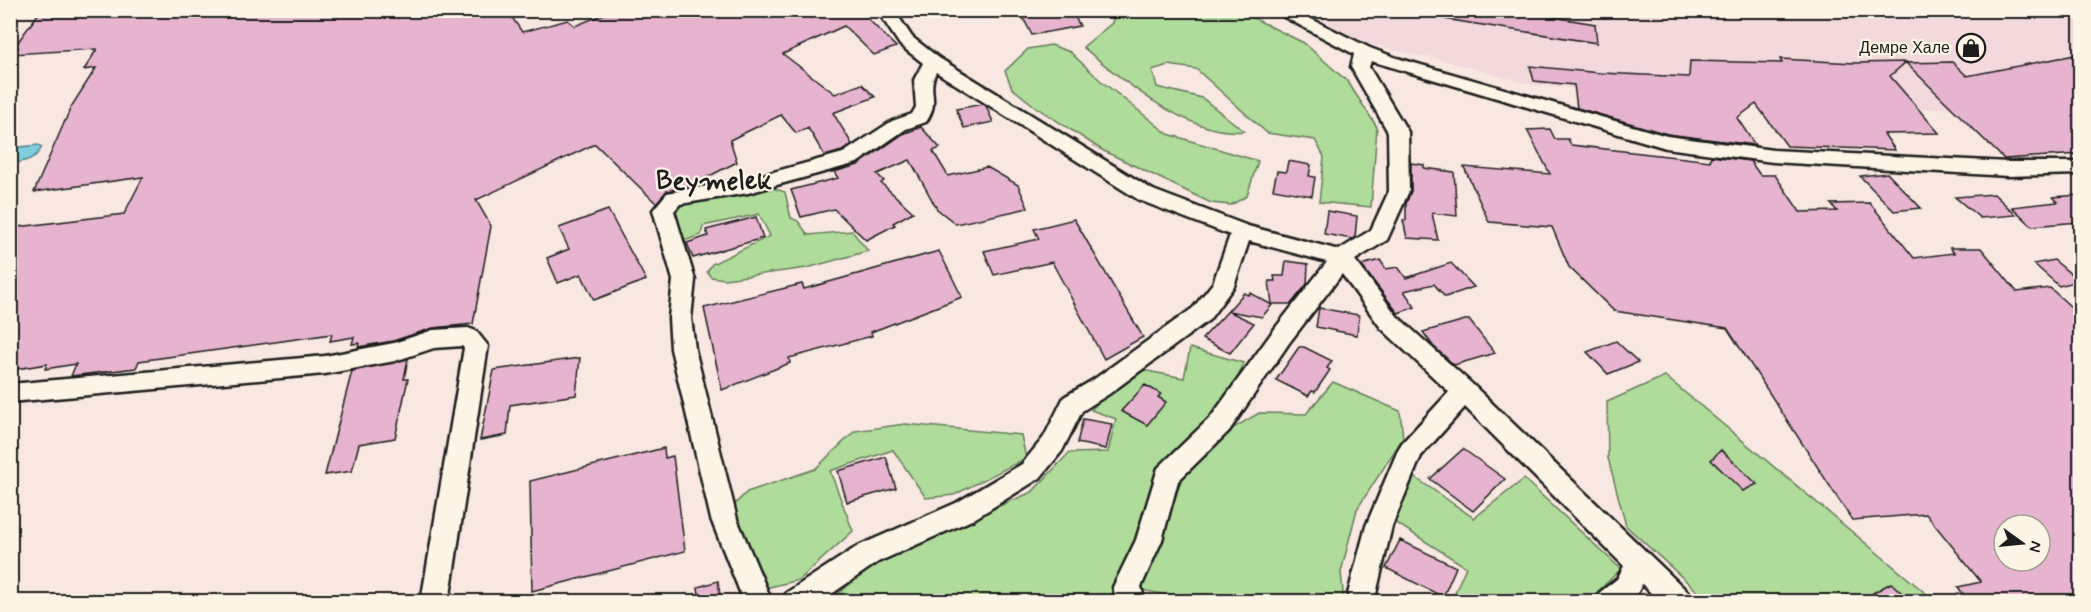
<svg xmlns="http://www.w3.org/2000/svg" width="2091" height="612" font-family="Mynerve,sans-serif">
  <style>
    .built { fill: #f3d8dc }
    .green { fill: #afdc9b; stroke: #667c5c; stroke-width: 1.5 }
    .water { fill: #7fcddd; stroke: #578690; stroke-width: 1.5 }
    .building { fill: #e7b4d0; stroke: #1c1c1c; stroke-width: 1.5; fill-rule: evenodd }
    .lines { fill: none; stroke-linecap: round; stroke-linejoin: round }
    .minor-casing { stroke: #1c1c1c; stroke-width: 5 }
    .minor { fill: #fcf5e5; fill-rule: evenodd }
    .labels { text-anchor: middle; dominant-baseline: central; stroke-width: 4.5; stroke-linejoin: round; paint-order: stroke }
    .far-poi-label { font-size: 16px; fill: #1c1c1c; stroke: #fcf5e5; text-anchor: end }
    .district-label { font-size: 26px; font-weight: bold; fill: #1c1c1c; stroke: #fcf5e5 }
  </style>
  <rect width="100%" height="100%" fill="#f8e8e1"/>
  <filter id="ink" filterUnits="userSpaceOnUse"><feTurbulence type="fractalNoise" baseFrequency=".0167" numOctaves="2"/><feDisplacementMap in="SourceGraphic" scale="12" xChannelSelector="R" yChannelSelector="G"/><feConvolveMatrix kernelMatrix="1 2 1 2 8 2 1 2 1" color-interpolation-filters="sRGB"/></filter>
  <g filter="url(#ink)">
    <path class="built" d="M1305 11H2080V90L1998 106 1897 110 1605 91 1532 85 1432 57H1423L1365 43Z"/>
    <path class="green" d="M1115 10 1239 11 1304 43 1348 82 1377 127 1371 207 1319 202 1324 157 1315 140 1267 133 1196 69 1168 65 1152 70 1157 87 1202 98 1244 131C1190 138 1122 80 1083 47L1112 23Z
      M1051 45 1070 52 1100 80 1168 134 1258 161 1247 196 1231 205 1211 203 1102 150 1037 108 1012 88 1005 71 1028 49Z
      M766 186 785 192 791 218 798 221 808 235 852 231 868 251 807 268 725 279 711 277 707 272 712 264 770 236 759 214 703 226 701 235 687 240 681 238 674 206 686 199Z
      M1190 348 1244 363 1225 407 1145 520 1114 601 833 602 832 599 883 556 1032 492 1069 453 1108 452 1116 419 1091 410 1116 383 1137 369 1184 378Z
      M1665 376 1935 601H1708L1626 526 1608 458 1607 402Z
      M1333 382 1400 411 1403 438 1357 509 1341 572 1344 601H1198L1142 590 1183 476 1228 431 1259 413 1306 414Z
      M905 424 1021 435 1026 458 954 495 926 498 893 450 830 471 853 531 799 580 765 588 733 506 747 492 815 469 855 431Z
      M1413 476 1474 518 1524 479 1621 569 1588 601H1470L1455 592 1466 567 1393 521Z"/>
    <path class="water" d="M38 145 42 147C35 161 25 161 11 164V148Z"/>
    <path class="building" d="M41 10H507L522 32 568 20 575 26 614 10H873L864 15 896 47 874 55 844 26 783 54 835 94 862 84 875 97 833 113 852 144 842 151 825 156 808 128 796 133 781 115 730 140 737 162 688 187 667 191 656 203 595 144 476 200 491 226 473 324 433 328 393 341 358 347 359 343 352 344 354 337 330 341 332 334 139 361 136 368 71 376 76 364 45 369 47 364 10 370V228L124 214 143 177 34 192 71 107 96 68 84 70 97 49 12 54 18 47 15 46Z
      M1019 10H1071L1080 26 1032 35Z
      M1446 10H1511L1595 24 1597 43 1445 19Z
      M2080 54V154L2004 159 1906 63 1952 62 1967 76Z
      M1780 59 1855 63 1906 62 1890 76 1939 133 1884 134 1895 150 1787 146 1756 104 1737 118 1755 145 1667 134 1577 108 1574 85 1534 81 1530 66 1600 73 1689 77 1690 61 1782 63Z
      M983 104 986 106 993 122 964 128 956 109Z
      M921 127 940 148 933 151 948 176 987 167 1018 185 1028 208 956 224 937 209 910 160 877 174 884 181 881 183 913 212 893 223 895 225 866 240 834 209 801 217 791 190 838 178 834 172 858 165 903 134Z
      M1550 129 1555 139H1568L1571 145 1710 161 1711 156 1750 161 1760 175H1775L1800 212 1837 211 1831 204 1870 203 1914 258 1954 253 1950 248H1981L2017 292 2050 288 2080 315V602H1969L1958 587 1981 582 1926 514 1852 520 1727 328 1614 311 1569 267 1552 227 1489 222 1464 167 1550 174 1527 130ZM2004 525H2040V561H2004Z
      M1288 161 1311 165 1309 176 1315 177 1312 196 1273 189 1277 171 1286 172Z
      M1411 163 1424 165V168L1454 172 1457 216 1432 213 1438 240 1407 238 1403 220H1406V204L1411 191Z
      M1887 173 1921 208 1894 211 1860 176Z
      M1994 194 2016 215 1980 218 1955 197Z
      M2080 195V223L2079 222 2032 226 2012 207 2058 202 2053 197Z
      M608 210 646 280 594 300 581 274 558 283 547 258 569 249 559 228Z
      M1327 211 1357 216 1355 237 1352 239 1324 234Z
      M756 217 763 238 693 258 687 243 708 236 706 230Z
      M1074 219 1143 337 1104 359 1052 262 994 275 984 251 1039 239 1034 229Z
      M939 251 962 297 871 332 872 336 789 358 790 363 722 390 704 308 802 284 804 289Z
      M1380 260 1386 269 1398 267 1406 278 1451 263 1474 287 1445 297 1434 284 1404 291 1415 307 1398 313 1361 265Z
      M2054 260 2079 281 2059 286 2034 264Z
      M1286 261 1308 264 1307 284 1291 304H1272L1269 281H1275L1274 276H1284Z
      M1244 293 1248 295 1250 293 1272 305 1262 317 1228 311Z
      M1319 308 1359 315 1357 335 1316 327Z
      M1228 311 1254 323 1230 353 1202 339Z
      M1465 320H1469L1495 353 1454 365 1433 346 1423 332Z
      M1616 341 1638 362 1608 374 1587 352Z
      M1299 347H1304L1332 361 1327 368 1330 370 1315 392 1312 391 1308 396 1276 380Z
      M580 358 576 395 510 405 507 435 480 440 494 370Z
      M408 359 404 379H408L395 438 359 444 352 471 325 475 352 371Z
      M1145 385 1161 394 1158 397 1166 402 1147 425 1121 411Z
      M1083 419 1112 424 1106 449 1077 443Z
      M664 448 665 458 673 456 685 551 532 591 530 481Z
      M1463 449 1505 479 1473 511 1430 479Z
      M1721 450 1757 484 1743 491 1711 460Z
      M886 457 896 488 847 502 838 471Z
      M1400 540 1456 567 1443 597 1386 568Z
      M718 581 721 602H700L698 587Z
      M1891 583 1912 602H1883L1873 593Z"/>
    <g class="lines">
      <g class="minor-casing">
        <path id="minor" d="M877 10H894L912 37 939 58 1153 190 1248 226 1339 250 1371 230 1389 191 1388 132 1351 67 1354 54 1271 10H1293L1370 48 1397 58 1667 136 1773 150 2008 162H2080V174L2008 176 1773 162 1666 148 1371 61 1369 67 1408 132 1409 191 1387 240 1355 260 1397 316 1472 384 1689 593 1693 602H1660L1642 584C1631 609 1619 602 1595 602L1599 593 1617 579 1624 566 1465 407 1421 456 1392 526 1376 594 1379 602H1351L1348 594 1366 526 1398 450 1402 443 1449 392 1381 328 1342 274 1289 343 1229 431 1178 481 1162 540 1141 587 1145 602H1117L1113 587 1136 540 1158 468 1211 417 1273 331 1327 262 1249 241 1234 286 1209 320 1109 394 1082 411 1062 451 1040 478 974 519 878 562 820 602H782L786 593 858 546 956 503 1022 464 1044 437 1064 397 1093 380 1193 308 1213 283 1230 235 1139 200 936 72C926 91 941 100 926 122L906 129 857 163 748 193 680 204 674 211 695 280 691 318 695 349 737 519 772 602H744L711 519 671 349 669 318 673 280 653 210 667 193 748 179 843 153 892 121 912 114 916 107 914 80 923 63 900 45Z
          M468 328 476 331 488 346 449 602H421L464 348 462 346 434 348 395 361 325 374 10 402V384L325 356 394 343 433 330Z"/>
      </g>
      <use href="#minor" class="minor"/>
    </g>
  </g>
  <defs>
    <g id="shop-ring" transform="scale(1.5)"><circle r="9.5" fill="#fcf5e5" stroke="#1c1c1c" stroke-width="1.5"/><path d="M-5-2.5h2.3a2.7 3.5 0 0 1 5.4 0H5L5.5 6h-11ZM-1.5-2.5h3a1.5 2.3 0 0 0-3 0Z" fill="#1c1c1c"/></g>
  </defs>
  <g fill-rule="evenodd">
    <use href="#shop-ring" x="1971" y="48"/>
  </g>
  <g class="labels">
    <g class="far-poi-label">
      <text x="1950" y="48">Демре Хале</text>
    </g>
    <g class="district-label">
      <text x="714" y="182">Beymelek</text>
    </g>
  </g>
  <rect width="2091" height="612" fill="none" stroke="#fcf5e5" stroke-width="36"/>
  <rect x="18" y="18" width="2055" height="576" fill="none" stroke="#1c1c1c" stroke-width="2" filter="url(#ink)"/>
  <g transform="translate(2022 543) rotate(105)"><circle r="28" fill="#fcf5e5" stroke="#a29e95" stroke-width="1.5"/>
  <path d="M0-4.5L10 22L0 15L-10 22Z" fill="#1c1c1c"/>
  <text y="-9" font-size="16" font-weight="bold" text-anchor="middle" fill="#1c1c1c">N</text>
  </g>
</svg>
